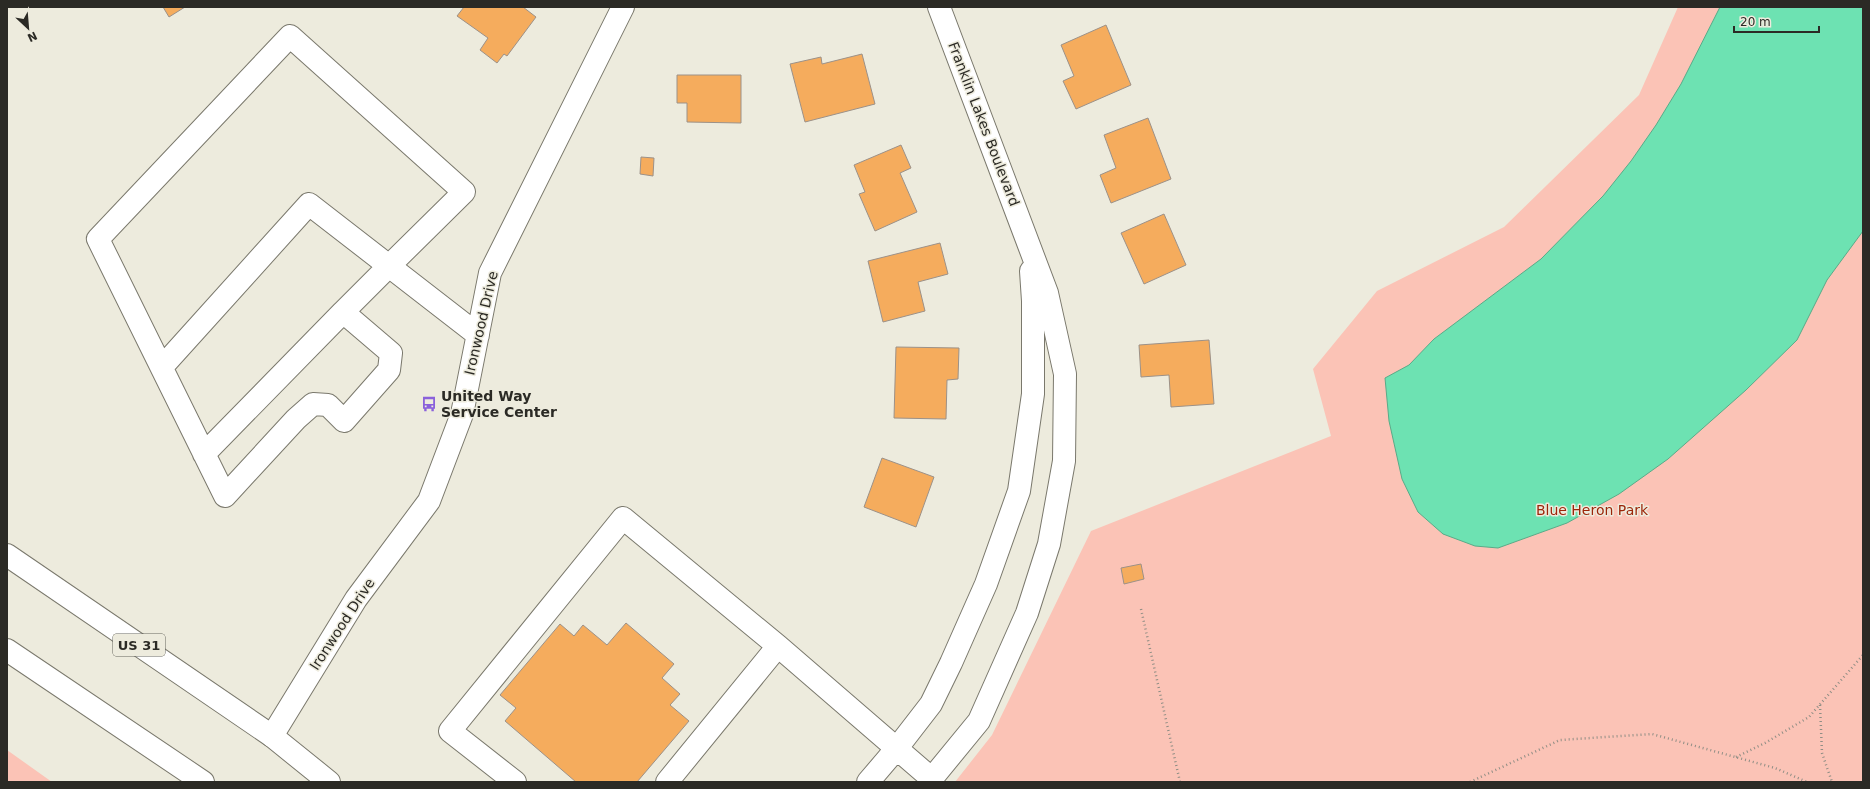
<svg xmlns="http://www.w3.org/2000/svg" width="1870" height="789" font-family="'DejaVu Sans',sans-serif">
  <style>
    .green { fill: #fbc3b6 }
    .water { fill: #6de2b2; stroke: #59ab88 }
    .building { fill: #f5ac5d; stroke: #9c9188 }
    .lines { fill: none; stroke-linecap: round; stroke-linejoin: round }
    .minor-casing { stroke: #7a786c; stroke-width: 24 }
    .major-casing { stroke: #7a786c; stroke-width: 24 }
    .path { stroke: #908e85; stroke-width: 2.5; stroke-dasharray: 1 3; stroke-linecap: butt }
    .minor { stroke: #fff; stroke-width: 22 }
    .major { stroke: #fff; stroke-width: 22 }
    .labels { text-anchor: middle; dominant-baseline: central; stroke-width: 3; stroke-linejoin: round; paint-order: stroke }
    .shield { fill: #edebdd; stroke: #65645c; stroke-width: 1 }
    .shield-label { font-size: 13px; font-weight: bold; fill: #2b2a25 }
    .street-label { font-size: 14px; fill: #2b2a25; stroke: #edebdd }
    .poi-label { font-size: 14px; font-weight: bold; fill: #2b2a25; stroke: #edebdd; text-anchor: start }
    .park-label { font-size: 14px; fill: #9c260a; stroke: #edebdd }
  </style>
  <rect width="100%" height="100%" fill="#edebdd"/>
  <path class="green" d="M1678 7H1863V782H955L992 735 1091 531 1331 436 1313 369 1377 291 1504 227 1639 95Z
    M7 750 52 782H7Z"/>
  <path class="water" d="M1720 7H1863V231L1827 280 1797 340 1746 390 1668 459 1619 494 1567 523 1498 548 1475 546 1443 534 1418 512 1402 479 1389 421 1385 378 1409 365 1434 339 1541 259 1603 196 1631 161 1656 125 1681 84Z"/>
  <path class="building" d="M163 7H185L169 17Z
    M464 7H523L536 17 507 56 504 54 497 63 480 50 488 38 457 16Z
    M1106 25 1131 85 1076 109 1063 81 1074 76 1061 45Z
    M862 54 875 104 805 122 790 64 821 57 822 64Z
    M677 75H741V123L687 122V103H677Z
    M1148 118 1171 179 1111 203 1100 175 1116 168 1104 135Z
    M901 145 911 168 900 173 917 212 875 231 859 194 865 192 854 165Z
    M641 157 654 158 653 176 640 174Z
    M1164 214 1186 265 1144 284 1121 233Z
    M940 243 948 274 918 282 925 311 883 322 868 261Z
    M1209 340 1214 404 1171 407 1169 375 1141 377 1139 345Z
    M896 347 959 348 958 379 947 380 946 419 894 418Z
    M882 458 934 477 916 527 864 507Z
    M1141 564 1144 579 1124 584 1121 568Z
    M626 623 674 664 662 678 680 694 670 705 689 721 637 782H576L505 721 516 708 500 695 560 624 574 636 583 625 607 645Z"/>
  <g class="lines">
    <g class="minor-casing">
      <path id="minor" d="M162 367 309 204 389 266 343 312 391 353 389 370 344 421 328 405 313 404 296 419 225 496 98 239 290 36 464 192 389 266 478 335
        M204 454 343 312
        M272 736 356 599 429 501 462 414 490 273 623 7
        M515 782 450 731 623 518 778 646 932 779
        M667 782 778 646
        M868 782 897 748 931 704 951 663 986 584 1019 491 1033 394V301L1031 271
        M929 782 979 721 1027 613 1049 544 1064 461 1065 374 1047 293 939 7"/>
    </g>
    <g class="major-casing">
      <path id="major" d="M7 555 272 736 329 782
        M7 650 203 782"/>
    </g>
    <path class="path" d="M1141 609 1180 782
      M1820 705 1822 753 1832 782
      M1736 757 1765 743 1809 717 1863 655
      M1470 782 1560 740 1652 734 1775 768 1807 782"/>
    <use href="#minor" class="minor"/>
    <use href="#major" class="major"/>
  </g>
  <defs>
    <g id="bus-bare" transform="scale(1.2)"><path d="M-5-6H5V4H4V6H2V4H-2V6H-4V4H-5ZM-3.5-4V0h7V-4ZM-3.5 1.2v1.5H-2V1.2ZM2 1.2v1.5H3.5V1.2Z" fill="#8a61db" stroke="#edebdd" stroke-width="2.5" paint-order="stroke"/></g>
  </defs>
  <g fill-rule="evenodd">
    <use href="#bus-bare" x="429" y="404"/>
  </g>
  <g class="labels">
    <rect class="shield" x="113" y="634" width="52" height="22" rx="3"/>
    <g class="shield-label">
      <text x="139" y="645">US 31</text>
    </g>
    <g class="street-label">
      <text transform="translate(984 124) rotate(69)">Franklin Lakes Boulevard</text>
      <text transform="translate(481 323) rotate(-77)">Ironwood Drive</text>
      <text transform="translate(342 624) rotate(-57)">Ironwood Drive</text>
    </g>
    <g class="poi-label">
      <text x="441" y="396">United Way<tspan x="441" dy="16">Service Center</tspan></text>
    </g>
    <g class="park-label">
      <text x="1592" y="510">Blue Heron Park</text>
    </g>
  </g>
  <rect width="1870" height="789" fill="none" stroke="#2b2a25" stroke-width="16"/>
  <g transform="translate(28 28) rotate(154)" stroke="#edebdd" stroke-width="3" paint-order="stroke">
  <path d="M0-3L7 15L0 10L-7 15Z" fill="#2b2a25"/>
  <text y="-6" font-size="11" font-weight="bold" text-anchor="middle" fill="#2b2a25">N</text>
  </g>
  <path d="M1734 26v6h85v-6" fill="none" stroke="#2b2a25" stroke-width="2"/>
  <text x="1740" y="26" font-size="12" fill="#2b2a25" stroke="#edebdd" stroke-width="3" paint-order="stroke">20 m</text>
</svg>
